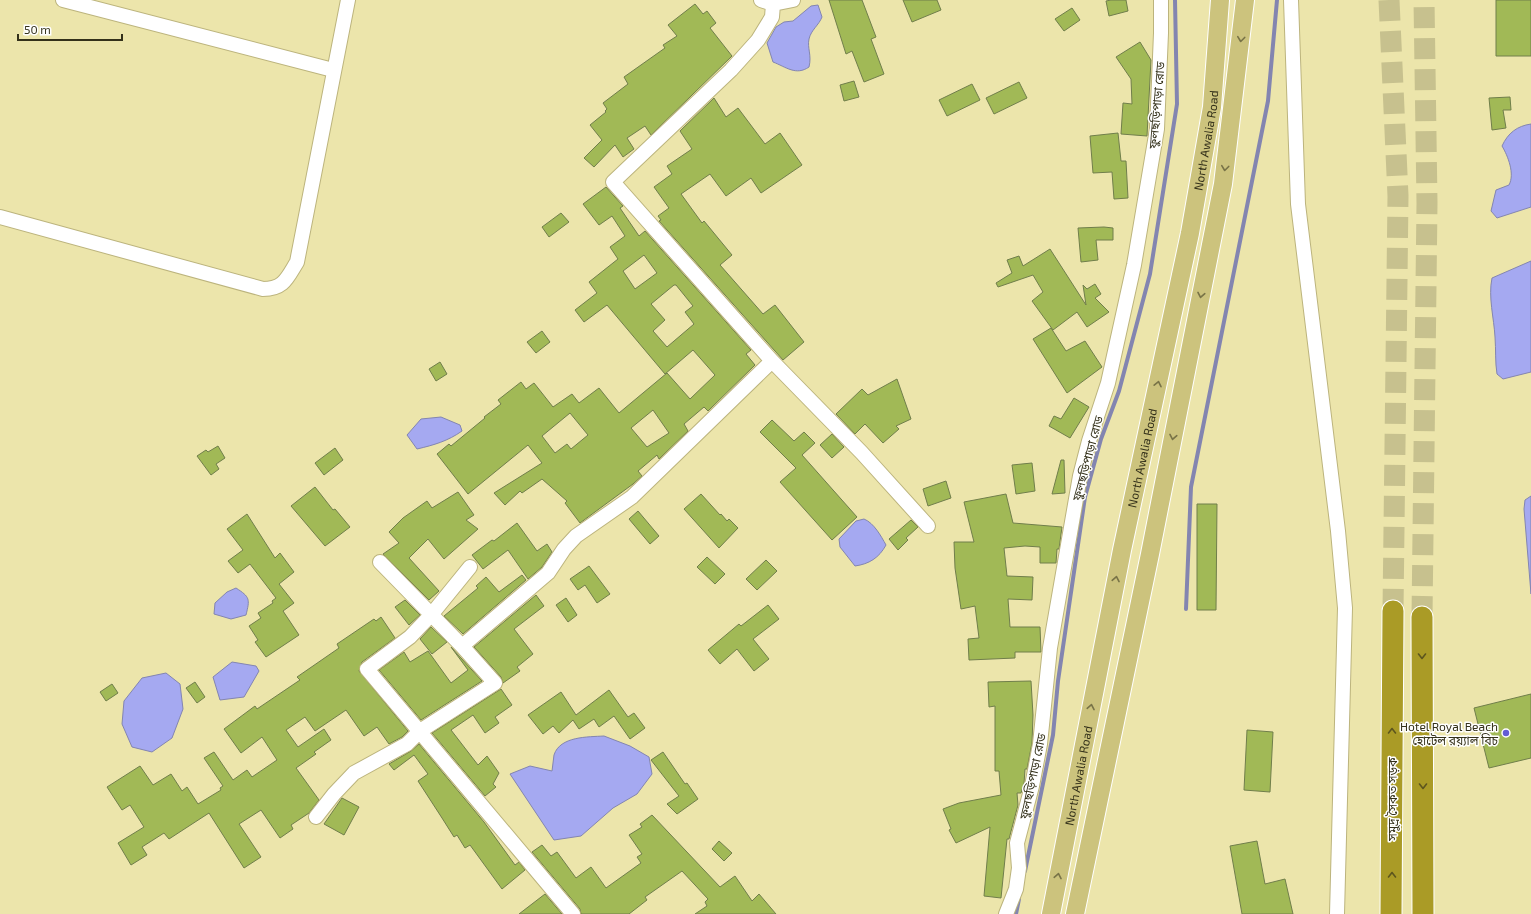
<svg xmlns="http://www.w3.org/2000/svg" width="1531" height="914" font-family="'Exo 2','Noto Sans Bengali',sans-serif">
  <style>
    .water { fill: #a5a9f1; stroke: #8385b0 }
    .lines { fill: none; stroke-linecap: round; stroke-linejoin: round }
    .stream { stroke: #8385b0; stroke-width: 4 }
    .building { fill: #a1b956; stroke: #707e4b; fill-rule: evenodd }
    .highway-tunnel { stroke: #c7c18e; stroke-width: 21; stroke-dasharray: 21 10; stroke-linecap: butt }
    .minor-casing { stroke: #bcb47d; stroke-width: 16 }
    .major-casing { stroke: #fff; stroke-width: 20 }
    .highway-casing { stroke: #fff; stroke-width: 23 }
    .minor { stroke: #fff; stroke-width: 14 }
    .major { stroke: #ccc37d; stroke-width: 18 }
    .highway { stroke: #aa9b26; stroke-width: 21 }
    .oneway { stroke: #787347 }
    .oneway2 { stroke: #5d561e }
    .poi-dot { fill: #635cd5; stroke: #fff; stroke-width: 1.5 }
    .labels { text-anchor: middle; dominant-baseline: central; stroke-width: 3; stroke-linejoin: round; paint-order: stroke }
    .street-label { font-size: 12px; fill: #34311a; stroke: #fff }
    .poi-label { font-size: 12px; fill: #34311a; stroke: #fff; text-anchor: end }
  </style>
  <rect width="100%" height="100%" fill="#ece5ab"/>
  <path class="water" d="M818 5 822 17C819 25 811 30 809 39 807 48 812 55 809 67 796 76 786 67 773 62L767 43 776 27 784 22 793 21 811 6Z
    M1531 124V207L1497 218 1491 211 1496 190 1509 185C1515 174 1508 156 1502 146 1508 133 1517 126 1531 124Z
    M1531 261V372L1503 379 1497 374C1495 362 1496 350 1495 337 1494 318 1488 297 1492 278Z
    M441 417 460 425 462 431C448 441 434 445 417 449L407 435 421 419Z
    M1531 496V594L1524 509 1525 500Z
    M864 519C874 523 881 536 886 545 879 558 869 564 855 566L840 547 839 539 856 521Z
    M236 588C250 597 250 599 246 615L231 619 214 614 215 603 227 592Z
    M232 662 256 666 259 671 244 697 220 700 213 677Z
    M166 673 180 684 183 709 172 738 152 752 132 747 122 724 124 701 142 678Z
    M604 736 630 746 649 757 652 774 637 794 613 808 581 836 554 840 510 774 530 766 552 771C553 766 553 760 554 755 560 736 588 737 604 736Z"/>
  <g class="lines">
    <path class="stream" d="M1186 609 1191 487 1268 101 1277 0
      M1025 871 1053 735 1058 681 1085 497 1101 439 1119 391 1150 274 1177 104 1175 0
      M1016 914 1019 899"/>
  </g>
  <path class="building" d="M829 0H862L876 37 871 39 884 74 864 82 852 51 846 54Z
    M903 0H937L941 10 912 22Z
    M1111 0H1126L1128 11 1109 16 1106 1Z
    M1496 0H1531V56H1496Z
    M695 4 703 14 707 11 716 23 710 28 732 56 651 135 645 126 627 138 634 149 623 157 615 145 594 167 584 158 602 140 590 125 606 112 605 111 607 109 603 103 628 84 624 77 665 48 663 45 677 36 668 25Z
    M1072 8 1080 20 1064 31 1055 19Z
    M1140 42 1151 60 1147 136 1121 134 1123 103 1132 104 1131 79 1116 57Z
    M854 81 859 97 844 101 840 85Z
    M1019 82 1027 98 994 114 986 98Z
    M972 84 980 100 947 116 939 100Z
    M1510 97 1511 110H1503L1506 128 1492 130 1489 98Z
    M714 98 726 117 738 108 765 144 780 133 802 165 761 193 751 178 726 196 710 174 681 194 702 223 704 221 732 255 720 265 763 314 775 305 804 342 783 360 659 221 661 220 658 216 669 208 654 187 672 174 667 166 692 149 680 131Z
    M1118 133 1121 161H1126L1128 198 1114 199 1112 172 1093 173 1090 136Z
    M606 187 623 206 620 208 639 236 645 231 751 350 746 354 755 365 708 411 704 407 684 424 688 431 659 459 657 455 638 471 642 476 633 484 580 523 565 503 567 501 542 479 522 493 520 491 505 505 494 493 542 463 528 445 468 494 437 454 449 444 451 446 485 418 484 417 501 404 498 400 521 382 526 389 534 383 553 407 572 394 579 403 599 388 619 413 667 373 690 399 715 375 693 350 665 374 607 305 584 322 575 310 597 293 589 282 618 259 610 247 625 236 612 216 599 225 583 204ZM644 255 657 273 635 289 623 271ZM674 285H676L693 306 685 312 694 324 667 347 653 331 665 320 651 304ZM653 410 669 433 647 447 631 428ZM570 413 588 435 571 449 567 444 555 453 542 436Z
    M561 213 569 222 549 237 542 227Z
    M1104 227 1113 228V240H1096L1098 260 1081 262 1078 228Z
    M1050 249 1086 305 1083 285 1087 289 1095 284 1101 294 1095 298 1109 312 1087 327 1077 312 1053 330 1032 301 1043 292 1033 275 998 287 996 283 1012 273 1007 260 1019 256 1023 266Z
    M1051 328 1066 351 1085 341 1102 367 1067 393 1033 339Z
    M542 331 550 342 536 353 527 342Z
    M440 362 447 374 436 381 429 369Z
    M897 379 911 419 896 426 899 429 883 443 865 424 855 434 836 414 862 389 868 395Z
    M1074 398 1089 407 1070 438 1049 426 1054 416 1061 419Z
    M772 420 794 441 804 432 815 443 802 455 857 517 832 540 780 482 796 468 760 432Z
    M832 434 844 447 832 458 820 445Z
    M218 446 225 458 216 464 219 469 211 475 197 456 206 450 208 452Z
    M335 448 343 460 324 475 315 463Z
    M1061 460H1064L1065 493 1052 494Z
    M1032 463 1035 491 1016 494 1012 465Z
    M946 481 951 498 928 506 923 489Z
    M315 487 333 510 335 509 350 527 325 546 291 506Z
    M458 492 474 515 466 520 478 529 444 559 428 539 409 558 439 591 429 600 383 554 399 543 389 532 403 518 427 501 432 508Z
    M701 494 720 515 721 514 727 521 729 519 738 528 719 548 684 509Z
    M1006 494 1013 523 1062 527 1059 549H1057L1056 563H1040V547L1025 546 1004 548 1007 576 1033 577 1032 600 1008 599 1010 627H1040L1041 652H1015V658L969 660 968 639 979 638 975 606 961 609 955 568 954 542H974L964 502Z
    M1197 504H1217L1216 610H1197Z
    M638 511 659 536 650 544 629 519Z
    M247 514 275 558 280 553 294 572 279 584 294 603 283 611 299 635 266 657 255 642 258 640 249 626 261 618 258 613 273 603 272 601 276 598 250 564 238 573 228 561 243 550 227 529Z
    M911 520 918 527 906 538 908 540 898 550 889 539Z
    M517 523 537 551 547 544 552 552 542 567 528 579 508 550 483 569 472 555 492 540 494 541Z
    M707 557 725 574 715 584 697 567Z
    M766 560 777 571 757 590 746 579Z
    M589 566 610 594 597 603 585 585 578 590 570 579Z
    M522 575 526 580 463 634 444 616 478 588 476 586 486 577 499 592Z
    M536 595 544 606 514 629 533 654 517 667 520 671 503 683 501 677 474 647Z
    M566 598 577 615 568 622 556 605Z
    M405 600 420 615 409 625 395 607Z
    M768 605 779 619 753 639 769 659 754 671 737 649 720 664 708 650 739 624 741 626Z
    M381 617 395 638 362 662 359 671 408 731 402 737 389 744 377 727 364 736 346 710 315 731 305 717 286 730 298 747 324 729 331 740 314 752 316 754 296 768 319 800 309 813 291 825 293 829 280 838 261 810 239 824 261 857 244 868 209 813 169 839 164 833 142 847 147 855 131 865 118 843 144 827 130 805 122 810 107 787 140 766 153 785 171 774 182 791 187 787 198 804 221 790 220 788 223 786 204 758 214 752 233 780 247 770 252 777 277 760 262 737 241 753 224 729 255 706 257 709 300 680 297 677 339 648 337 644 374 619 376 621Z
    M431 627 447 642 432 654 420 639Z
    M451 647 482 681 421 720 379 670 404 652 410 662 428 651 451 683 468 670Z
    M1031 681 1033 715 1032 743 1027 769H1025L1024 784 1021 793H1017L1018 805 1009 839H1007L1001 898 984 896 990 827 956 843 949 830 951 829 943 809 959 803 1001 795 999 771H995V706L989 707 988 682Z
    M195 682 205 697 197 703 186 688Z
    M112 684 118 693 106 701 100 692Z
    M501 689 512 705 495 717 499 723 485 733 473 715 451 730 478 765 487 756 499 773 493 784 496 787 485 796 432 733Z
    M609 690 628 717 634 713 645 728 630 739 614 716 599 727 594 719 579 729 573 720 559 733 553 726 543 734 528 715 561 692 576 715Z
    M1531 694V758L1489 768 1474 708Z
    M1247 730 1273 732 1270 792 1244 790Z
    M419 744 484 822 515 865 519 862 525 870 502 889 470 845 465 848 457 835 454 837 442 818 418 781 428 774 414 755 394 770 389 764 411 751Z
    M663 752 685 784 687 783 698 799 677 814 667 804 679 796 651 760Z
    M342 798 359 807 344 835 324 824Z
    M652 815 720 887 735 876 752 901 759 894 776 914H695L707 906 705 902 708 899 682 871 645 897 647 900 629 914H581L580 909 532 852 542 845 551 856 557 852 576 878 591 867 606 888 641 863 637 857 642 854 629 835 642 827 640 824Z
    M719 841 732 853 724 861 712 849Z
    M1257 841 1265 884 1285 879 1293 914H1242L1230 846Z
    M545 894 562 914H519Z"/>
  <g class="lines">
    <path class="highway-tunnel" d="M1389 0 1398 196 1393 611
      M1422 617 1427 203 1424 0"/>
    <g class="minor-casing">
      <path id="minor" d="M63 0 333 70
        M761 0 773 4 793 0
        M1291 0 1298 204 1338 531 1345 608 1337 914
        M773 4 772 17 758 40 731 70 613 182 772 361 862 453 928 526
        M0 217 263 289C284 289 287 278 297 262L348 0
        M470 567 431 615 410 637 367 669 573 914
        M462 646 548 573 564 549 576 536 632 497 772 361
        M316 817 334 794 354 773 407 744 420 731 495 683 462 646 380 562
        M1006 914 1016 889 1019 868 1017 843 1032 786 1040 744 1050 648 1080 476 1089 441 1108 383 1134 265 1157 129 1161 33V0"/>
    </g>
    <g class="major-casing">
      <g id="major">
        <path id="s1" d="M1051 914 1122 550 1190 233 1212 107 1220 0"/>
        <path d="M1075 914 1150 554 1223 184 1245 0"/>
      </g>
    </g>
    <g class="highway-casing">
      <path id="highway" d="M1422 617 1423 914
        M1391 914 1393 611"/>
    </g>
    <use href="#minor" class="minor"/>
    <use href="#major" class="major"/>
    <use href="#highway" class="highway"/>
  </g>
  <defs><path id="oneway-chevron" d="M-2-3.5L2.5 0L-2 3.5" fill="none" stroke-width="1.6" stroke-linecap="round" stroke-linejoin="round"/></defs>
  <g class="oneway">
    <use href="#oneway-chevron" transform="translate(1241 39) rotate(97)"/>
    <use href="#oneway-chevron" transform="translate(1225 168) rotate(97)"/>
    <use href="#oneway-chevron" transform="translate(1201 295) rotate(101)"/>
    <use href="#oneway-chevron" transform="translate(1158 384) rotate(-78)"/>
    <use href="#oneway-chevron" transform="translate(1173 437) rotate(101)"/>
    <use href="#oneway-chevron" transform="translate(1116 579) rotate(-79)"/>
    <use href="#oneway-chevron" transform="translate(1091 707) rotate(-79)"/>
    <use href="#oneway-chevron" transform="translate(1058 876) rotate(-79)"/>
  </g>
  <g class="oneway2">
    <use href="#oneway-chevron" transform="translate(1422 656) rotate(90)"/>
    <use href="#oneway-chevron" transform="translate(1392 731) rotate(-90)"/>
    <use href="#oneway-chevron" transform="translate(1423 786) rotate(90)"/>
    <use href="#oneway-chevron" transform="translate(1392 875) rotate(-90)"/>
  </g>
  <circle class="poi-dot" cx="1506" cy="733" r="4"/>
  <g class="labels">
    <g class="street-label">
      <text transform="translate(1156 105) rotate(-85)">ফুলছড়িপাড়া রোড</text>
      <text stroke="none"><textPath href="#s1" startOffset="789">North Awalia Road</textPath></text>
      <text transform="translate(1087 458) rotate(-75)">ফুলছড়িপাড়া রোড</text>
      <text stroke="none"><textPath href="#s1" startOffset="465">North Awalia Road</textPath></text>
      <text stroke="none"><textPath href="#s1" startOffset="141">North Awalia Road</textPath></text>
      <text transform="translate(1032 776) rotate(-78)">ফুলছড়িপাড়া রোড</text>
      <text transform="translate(1392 799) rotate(-90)">সমুদ্র সৈকত সড়ক</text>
    </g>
    <g class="poi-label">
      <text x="1498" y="726">Hotel Royal Beach<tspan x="1498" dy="14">হোটেল রয়্যাল বিচ</tspan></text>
    </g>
  </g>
  <path d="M18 34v6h104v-6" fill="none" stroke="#34311a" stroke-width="2"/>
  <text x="24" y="34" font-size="12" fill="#34311a" stroke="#ffffff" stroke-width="3" paint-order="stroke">50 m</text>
</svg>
